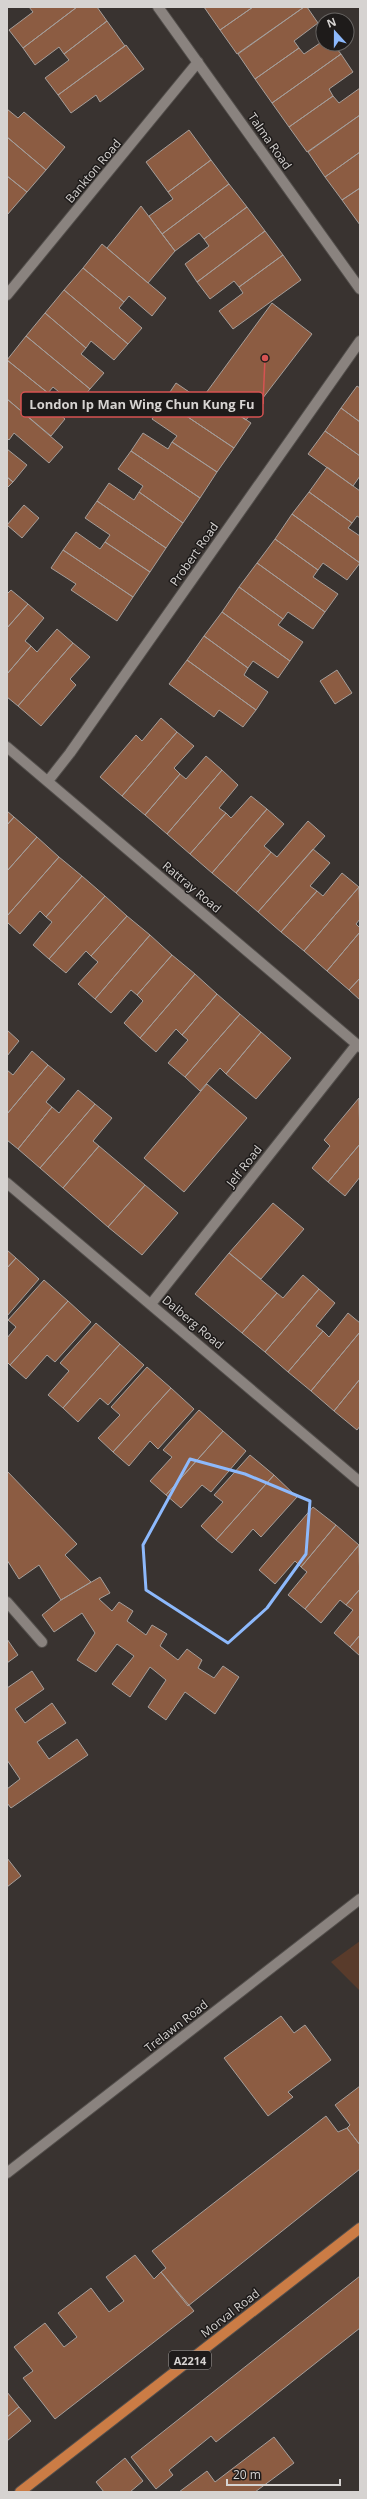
<svg xmlns="http://www.w3.org/2000/svg" width="367" height="2499" font-family="'Open Sans',sans-serif">
  <style>
    .green { fill: #593b2b }
    .building { fill: #8c5c42; stroke: #a59e9a }
    .lines { fill: none; stroke-linecap: round; stroke-linejoin: round }
    .minor-casing { stroke: #534f4c; stroke-width: 12 }
    .major-casing { stroke: #534f4c; stroke-width: 12 }
    .minor { stroke: #8a837f; stroke-width: 10 }
    .major { stroke: #cb7c45; stroke-width: 10 }
    .marked { fill: none; stroke: #8db9fc; stroke-width: 3; stroke-linejoin: round }
    .labels { text-anchor: middle; dominant-baseline: central; stroke-width: 3; stroke-linejoin: round; paint-order: stroke }
    .shield { fill: #1e1b1a; stroke: #9f9c9a; stroke-width: 1 }
    .shield-label { font-size: 11px; font-weight: bold; fill: #d6d3d1 }
    .street-label { font-size: 12px; fill: #d6d3d1; stroke: #1e1b1a }
    .leader { fill: none; stroke: #d65352; stroke-width: 1.5 }
    .callout-dot { fill: #d65352; stroke: #1e1b1a; stroke-width: 1.5 }
    .callout { fill: #1e1b1a; stroke: #d65352; stroke-width: 1.5 }
    .callout-label { font-size: 13px; text-anchor: middle; font-weight: bold; fill: #d6d3d1 }
  </style>
  <rect width="100%" height="100%" fill="#393330"/>
  <path class="green" d="M360 1941V1991L331 1962Z"/>
  <path class="building" d="M29 7H77L23 48 9 30 33 12Z
    M77 7H97L107 21 64 54 59 47 35 65 23 48Z
    M204 7H253L220 30Z
    M253 7H304L237 54 220 30Z
    M304 7H307L318 23 294 41 299 48 255 79 238 54Z
    M107 21 125 46 58 95 45 78 69 60 64 54Z
    M323 41V44H333L341 54 272 103 255 79 299 48 304 54Z
    M126 45 144 69 100 102 96 95 71 113 58 95Z
    M341 54 353 72 329 89 333 96 289 127 272 103Z
    M360 88V115L307 152 289 127 333 96 339 103Z
    M7 109 18 118 24 112 65 147 46 170 7 137Z
    M360 115V152L325 177 308 152Z
    M189 130 211 160 168 192 146 162Z
    M7 137 46 170 27 192 7 176Z
    M360 152V188L342 200 325 177Z
    M211 160 229 184 162 234 149 216 173 199 168 192Z
    M7 176 27 192 7 215Z
    M229 184 247 207 204 239 199 233 175 251 162 234Z
    M360 188V225L342 200Z
    M141 206 175 251 148 283 107 248Z
    M247 207 265 231 197 282 185 264 209 246 204 239Z
    M265 231 283 255 239 287 234 281 210 299 197 282Z
    M102 244 166 298 152 316 129 296 124 302 83 268Z
    M283 255 301 280 233 329 219 311 243 293 239 287Z
    M83 268 124 302 119 308 142 328 128 344 64 290Z
    M64 290 128 344 114 360 91 341 86 348 45 313Z
    M272 303 312 334 246 420 206 393Z
    M45 313 86 348 81 354 104 373 90 389 26 336Z
    M26 336 90 389 76 406 53 387 48 393 7 360Z
    M7 360 48 393 42 399 65 419 51 436 7 399Z
    M176 383 201 400 206 393 251 423 234 448 164 401Z
    M357 386 360 388V422L341 408Z
    M7 399 63 447 49 463 14 433 9 440 7 438Z
    M164 401 234 448 217 472 172 442 177 436 152 419Z
    M341 408 360 422V456L325 431Z
    M325 431 360 456V476L353 486 308 454Z
    M143 433 168 449 172 442 217 472 200 498 131 451Z
    M7 449 27 465 13 482 7 477Z
    M131 451 200 498 183 523 139 492 143 486 118 469Z
    M327 467 360 491V518L357 516 352 523 309 492Z
    M7 477 13 482 7 488Z
    M109 483 134 500 139 492 183 523 166 548 97 501Z
    M309 492 352 523 348 528 360 536V563L292 514Z
    M97 501 166 548 150 572 105 542 110 535 85 518Z
    M24 505 39 518 22 538 7 525Z
    M292 514 360 563 347 580 323 563 318 570 275 539Z
    M76 532 100 549 105 542 150 572 133 597 63 550Z
    M275 539 318 570 313 577 338 594 325 612 257 563Z
    M63 550 133 597 117 621 71 590 76 584 51 568Z
    M257 563 325 612 313 629 288 612 283 619 239 587Z
    M239 587 283 619 278 625 303 642 290 661 222 612Z
    M11 590 28 604 7 628V594Z
    M28 604 44 618 25 641 31 646 7 674V628Z
    M222 612 290 661 278 678 253 661 248 668 204 636Z
    M57 629 73 643 18 706 7 697V674L31 646 37 652Z
    M204 636 248 668 244 675 268 692 256 710 187 660Z
    M73 643 90 657 70 679 76 685 41 726 18 706Z
    M187 660 256 710 243 727 219 710 214 717 169 684Z
    M337 670 352 693 335 704 320 681Z
    M161 718 177 732 122 796 100 777 136 735 142 741Z
    M177 732 194 746 174 768 180 774 145 815 122 796Z
    M206 756 222 770 167 834 145 815 180 774 186 779Z
    M222 770 238 785 219 808 226 813 190 854 167 834Z
    M251 796 267 809 212 873 190 854 226 813 231 818Z
    M267 809 284 824 264 846 271 852 236 893 212 873Z
    M7 811 14 817 7 825Z
    M14 817 37 837 7 871V825Z
    M308 821 325 836 258 912 236 893 271 852 277 857Z
    M37 837 59 857 7 916V871Z
    M313 849 330 863 310 886 317 891 281 932 258 912Z
    M59 857 82 876 46 917 40 911 20 934 7 922V916Z
    M342 873 359 887 304 951 281 932 317 891 323 896Z
    M82 876 105 896 49 959 33 945 52 922 46 917Z
    M359 887 360 919 356 924 360 928V932L327 971 304 951Z
    M105 896 127 916 91 956 86 951 66 973 49 959Z
    M127 916 150 935 95 999 78 984 98 962 91 956Z
    M360 932V978L349 990 327 971Z
    M150 935 172 955 137 995 131 990 111 1013 95 999Z
    M172 955 195 974 140 1038 124 1023 143 1001 137 995Z
    M195 974 217 994 182 1035 176 1029 156 1052 140 1038Z
    M360 978V1000L349 990Z
    M217 994 240 1014 185 1077 168 1063 188 1040 182 1035Z
    M240 1014 261 1032 226 1074 220 1068 200 1091 185 1077Z
    M7 1030 19 1041 7 1056Z
    M261 1032 291 1058 256 1099 226 1074Z
    M32 1051 48 1065 7 1114V1070L13 1075Z
    M48 1065 65 1079 46 1102 52 1107 18 1149 7 1140V1114Z
    M207 1084 247 1118 184 1192 144 1158Z
    M78 1090 95 1104 40 1168 18 1149 52 1107 59 1113Z
    M359 1098 360 1144 328 1182 312 1168 330 1146 324 1140Z
    M95 1104 112 1118 93 1141 99 1146 63 1188 40 1168Z
    M360 1144V1177L345 1196 328 1182Z
    M99 1146 145 1185 108 1227 63 1188Z
    M145 1185 178 1213 142 1255 108 1227Z
    M273 1203 304 1229 261 1279 229 1253Z
    M7 1250 16 1258 7 1268Z
    M229 1253 277 1293 242 1333 195 1294Z
    M16 1258 39 1279 7 1316V1268Z
    M303 1275 319 1289 265 1352 242 1333 277 1293 283 1298Z
    M44 1280 68 1301 10 1365 7 1362V1338L16 1327 8 1320Z
    M319 1289 335 1303 316 1326 323 1331 288 1372 265 1352Z
    M68 1301 91 1322 55 1362 47 1355 26 1379 10 1365Z
    M348 1313 360 1323V1332L311 1391 288 1372 323 1331 329 1337Z
    M96 1323 120 1344 63 1408 48 1395 69 1371 60 1363Z
    M360 1332V1379L334 1411 311 1391Z
    M120 1344 144 1365 108 1405 100 1398 78 1422 63 1408Z
    M147 1367 171 1388 113 1452 98 1438 120 1415 111 1407Z
    M360 1379V1426L357 1430 334 1411Z
    M171 1388 194 1409 158 1449 150 1441 129 1466 113 1452Z
    M199 1410 223 1431 166 1495 150 1481 172 1457 163 1450Z
    M223 1431 246 1451 211 1492 202 1485 181 1508 166 1495Z
    M250 1455 274 1475 216 1540 201 1526 223 1502 214 1495Z
    M7 1471 77 1544 65 1555 91 1582 61 1600 39 1565 19 1579 7 1560Z
    M274 1475 297 1497 261 1537 253 1529 232 1553 216 1540Z
    M313 1507 336 1525 301 1567 295 1561 275 1584 259 1570Z
    M336 1525 359 1545 305 1609 288 1595 307 1572 301 1567Z
    M359 1545 360 1589 346 1605 340 1600 321 1623 305 1609Z
    M100 1577 110 1593 99 1599 112 1611 119 1602 133 1611 127 1621 146 1635 152 1625 167 1634 160 1646 178 1660 187 1649 202 1660 198 1668 214 1678 223 1666 239 1677 215 1714 185 1692 166 1720 148 1707 166 1680 150 1667 130 1697 112 1684 134 1656 117 1644 96 1672 77 1660 95 1633 82 1613 54 1632 42 1615 61 1600Z
    M360 1589V1635L350 1647 334 1633 353 1610 346 1605Z
    M360 1635V1656L350 1647Z
    M7 1639 18 1655 7 1663Z
    M32 1671 44 1689 15 1709 25 1723 52 1703 66 1723 37 1742 49 1759 77 1739 88 1755 11 1808 7 1803V1789L20 1779 7 1760V1688Z
    M7 1858 21 1876 7 1887Z
    M281 2016 294 2033 305 2025 331 2060 288 2092 293 2097 268 2116 224 2058Z
    M360 2086V2145L347 2128 350 2125 335 2105Z
    M326 2116 338 2132 347 2128 360 2145V2169L188 2306 161 2272 166 2268 152 2251Z
    M135 2255 154 2279 161 2272 194 2311 55 2419 23 2378 33 2371 14 2347 45 2323 64 2347 77 2337 58 2313 91 2288 109 2312 124 2301 106 2277Z
    M360 2276V2328L216 2442 211 2436 169 2470 173 2475 156 2489 131 2457Z
    M7 2392 19 2407 7 2417Z
    M19 2407 31 2421 7 2441V2417Z
    M274 2437 294 2463 255 2492H179L207 2471 215 2482Z
    M125 2458 143 2481 130 2492H104L96 2482Z"/>
  <g class="lines">
    <g class="minor-casing">
      <path id="minor" d="M158 7 360 289
        M7 295 198 62
        M7 747 360 1047
        M48 781 70 753 360 341
        M7 1183 360 1482
        M151 1304 357 1044
        M7 1602 42 1642
        M7 2173 360 1899"/>
    </g>
    <g class="major-casing">
      <path id="major" d="M20 2492 360 2228"/>
    </g>
    <use href="#minor" class="minor"/>
    <use href="#major" class="major"/>
  </g>
  <path class="marked" d="M190 1459 245 1474 310 1501 306 1554 267 1608 228 1643 146 1590 143 1545Z"/>
  <g class="labels">
    <rect class="shield" x="169" y="2351" width="42" height="18" rx="3"/>
    <g class="shield-label">
      <text x="190" y="2360">A2214</text>
    </g>
    <g class="street-label">
      <text transform="translate(270 141) rotate(55)">Talma Road</text>
      <text transform="translate(93 171) rotate(-50)">Bankton Road</text>
      <text transform="translate(194 554) rotate(-55)">Probert Road</text>
      <text transform="translate(192 887) rotate(40)">Rattray Road</text>
      <text transform="translate(244 1166) rotate(-52)">Jelf Road</text>
      <text transform="translate(193 1322) rotate(40)">Dalberg Road</text>
      <text transform="translate(176 2026) rotate(-38)">Trelawn Road</text>
      <text transform="translate(230 2313) rotate(-38)">Morval Road</text>
    </g>
  </g>
  <path class="leader" d="M265 358L263 404"/>
  <circle class="callout-dot" cx="265" cy="358" r="4"/>
  <rect class="callout" x="21" y="392" width="242" height="25" rx="4"/>
  <g class="callout-label">
    <text x="142" y="409">London Ip Man Wing Chun Kung Fu</text>
  </g>
  <rect width="367" height="2499" fill="none" stroke="#d6d3d1" stroke-width="16"/>
  <g transform="translate(335 32) rotate(339)"><circle r="19" fill="#1e1b1a" stroke="#686563"/>
  <path d="M0-3L7 15L0 10L-7 15Z" fill="#8db9fc"/>
  <text y="-6" font-size="11" font-weight="bold" text-anchor="middle" fill="#d6d3d1">N</text>
  </g>
  <path d="M227 2479v6h113v-6" fill="none" stroke="#d6d3d1" stroke-width="2"/>
  <text x="233" y="2479" font-size="12" fill="#d6d3d1" stroke="#1e1b1a" stroke-width="3" paint-order="stroke">20 m</text>
</svg>
